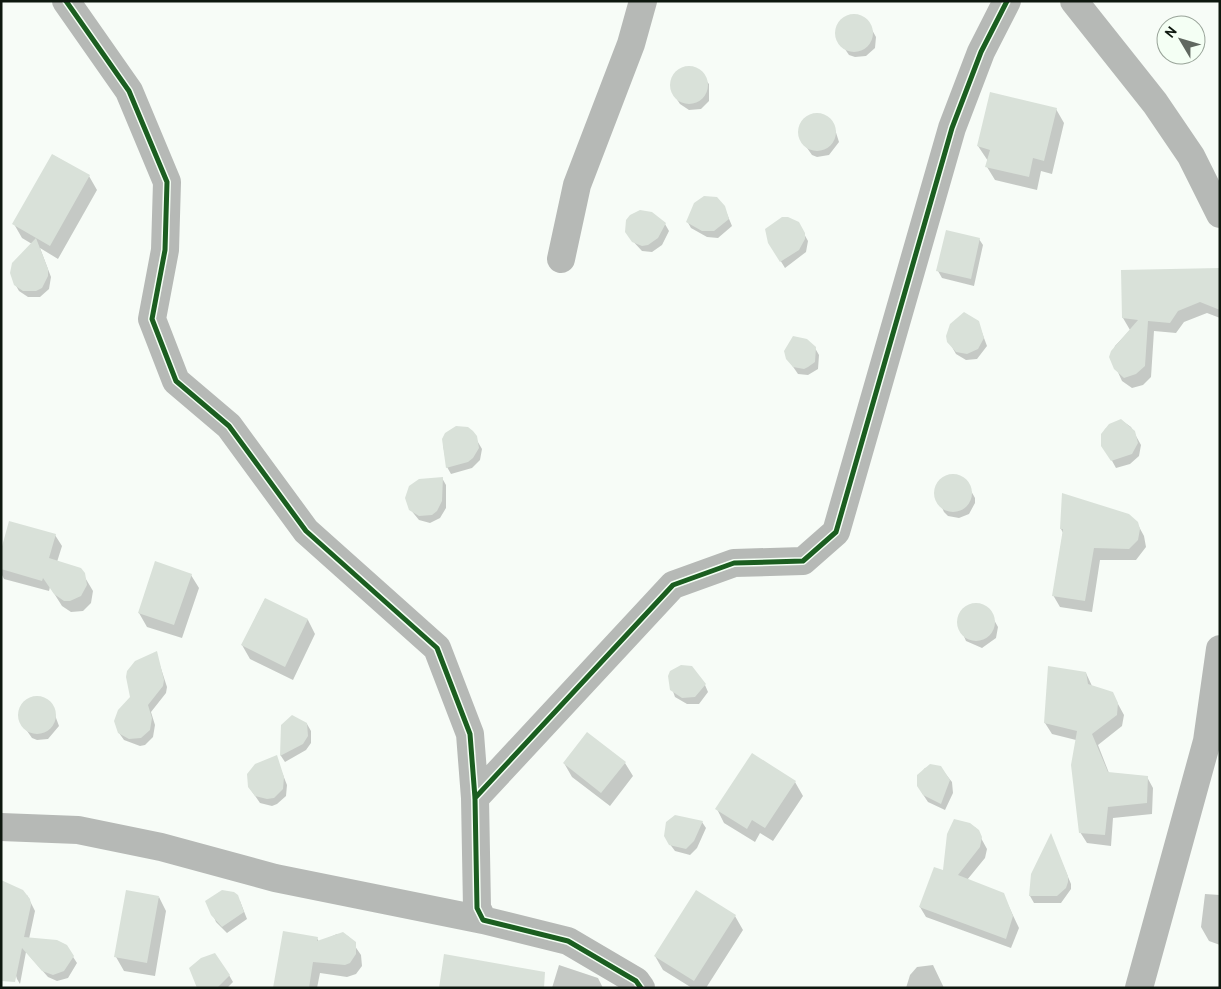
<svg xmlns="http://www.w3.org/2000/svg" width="1221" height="989" font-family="Overpass,sans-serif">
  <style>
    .shadow { fill: #0003 }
    .building { fill: #d9e1d9 }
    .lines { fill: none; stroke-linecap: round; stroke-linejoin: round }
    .street { stroke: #b6b9b6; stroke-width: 28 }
    .cycleway-casing { stroke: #f4fff4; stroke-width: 8 }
    .cycleway { stroke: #1b5e20; stroke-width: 5 }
  </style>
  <rect width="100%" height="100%" fill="#f7fcf7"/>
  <path class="shadow" d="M856 15 866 19 876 37 875 48 866 56 855 57 849 55 838 39V27L845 18Z
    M684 68 696 69 709 84V101L701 109 689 110 680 104 672 92V80L679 70Z
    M991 93 1056 109 1064 123 1052 174 1041 171 1037 190 995 180 987 167 988 161 978 146Z
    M819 114 824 116 833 123 839 142 829 155 817 157 812 155 800 138V126L807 117Z
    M53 155 89 176 97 190 58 259 40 248 51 277 49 289 40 297H28L19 291 15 284 32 244 22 238 14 224Z
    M725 209 732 226 718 238 707 237 691 228 687 221Z
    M798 223 808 241 806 252 785 268 769 242Z
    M665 224 669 231 662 245 652 252 642 251 629 237Z
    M979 239 983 245 974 286 942 278 938 271Z
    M1220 269V318L1207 313 1184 322 1176 333 1154 331 1151 377 1143 385 1132 388 1122 381 1111 357 1115 346 1130 330 1123 318Z
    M978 322 987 346 977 359 966 360 956 354 952 347Z
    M815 348 819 355 818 369 808 375 798 374 787 358Z
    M1121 420 1131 427 1141 445 1139 456 1130 464 1116 468 1101 441 1105 429Z
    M472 432 482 449 480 460 472 468 451 474 447 467 443 445 446 434Z
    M955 476 965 480 975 498V503L969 514 959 518 948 516 944 512 935 493 939 482 943 478Z
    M442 478 446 485V508L440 518 430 523 419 520 410 509Z
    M1137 523 1144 536 1146 547 1136 560H1100L1092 612 1060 607 1053 595 1063 533 1061 529Z
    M55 535 62 546 57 562 80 569 93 591 91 603 83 611 71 612 62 606 50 587 49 591 4 579 1 573V555Z
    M191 575 199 588 182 638 147 627 139 613Z
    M265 599 308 620 315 634 293 680 250 659 242 645Z
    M972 605 988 609 998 627 996 638 982 648 966 641 958 623 962 611Z
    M156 653 167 687 166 693 151 712 155 725 153 737 145 745 140 746 124 740 119 733 132 697Z
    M672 672 705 685 708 692 699 704H687L675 697 669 680Z
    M1086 673 1092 686 1112 693 1124 715 1122 726 1098 745 1109 773 1147 777 1153 788 1152 814 1113 818 1111 846 1087 843 1080 832 1076 740 1052 734 1045 723Z
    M39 698 44 699 52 707 59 726 48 739 37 740 32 738 20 721V710L27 701Z
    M307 724 311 731V743L306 750 285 762 281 756 282 726Z
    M276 757 287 785 286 796 277 804 272 806 260 803 249 787Z
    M564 763H625L633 776 610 806 572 777Z
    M935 766 940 767 952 782 953 793 945 810 928 802 922 793 919 775 925 768Z
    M795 782 803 796 773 841 760 833 755 842 724 823 717 809Z
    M702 822 706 828 697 848 690 855 675 851 669 843Z
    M975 827 987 849 985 858 967 880 1003 894 1019 928 1011 948 926 917 920 907Z
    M1051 836 1071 884V889L1061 903H1034L1030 896Z
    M222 891 240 901 247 919 227 933 216 922 207 901Z
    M1205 894 1220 895V945L1209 941 1201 927Z
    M27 895 35 911 29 939 66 946 77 963 68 978 57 981 48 977 26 952 20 984 17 979 13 966Z
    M159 897 166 911 155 976 124 971 116 957Z
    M735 916 743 930 706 988H692L663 970 655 956Z
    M337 934 348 936 361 955 362 966 356 974 347 977 320 973 317 988H276L317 938 319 942Z
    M559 965 598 978 603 988H552Z
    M933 965 944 988H906L910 975 917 967Z
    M229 975 233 982 227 988H200Z"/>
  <path class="building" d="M835 33a19 19 0 1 1 38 0a19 19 0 1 1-38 0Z
    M670 85a19 19 0 1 1 38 0a19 19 0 1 1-38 0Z
    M990 92 1057 108 1044 161 1033 158 1029 177 985 167 990 150 977 146Z
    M798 132a19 19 0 1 1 38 0a19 19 0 1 1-38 0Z
    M52 154 90 175 50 246 12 224Z
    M704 196 717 197 725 206 729 219 714 231H702L686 222 694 203Z
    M640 210 652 212 666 223 658 238 648 245 642 246 632 242 625 232 626 220 630 215Z
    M782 217H788L799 222 805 233V239L799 250 780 262 768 243 765 229Z
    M946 230 980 238 971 279 936 271Z
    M36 238 48 269V276L42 288 36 291H23L14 285 10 273 12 263Z
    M1220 268V310L1200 302 1178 311 1170 323 1148 321 1145 366 1136 374 1124 378 1114 369 1109 357 1111 351 1138 320 1122 318 1121 270Z
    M964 312 979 321 984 338 978 349 967 354 956 352 947 342 946 336 950 324Z
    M793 336 807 339 816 347 815 362 808 367 804 369 793 367 786 359 784 351Z
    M1121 419 1135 431 1138 443 1132 454 1111 461 1101 446V434L1109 424Z
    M456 426 468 427 473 431 477 436 479 448 473 458 468 462 446 468 442 439 445 433Z
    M934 493a19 19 0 1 1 38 0a19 19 0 1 1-38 0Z
    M443 477 442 501 437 511 432 515 419 516 409 510 405 498 409 486 419 479Z
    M1062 493 1129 514 1138 522 1140 529 1138 540 1129 549 1094 548 1085 601 1052 596 1063 529H1060Z
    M9 521 56 534 49 558 81 568 85 573 87 585 81 596 70 601H64L54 594 43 578 42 581 1 569V550Z
    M155 561 192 574 174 625 138 613Z
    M265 598 308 619 285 667 241 645Z
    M957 622a19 19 0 1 1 38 0a19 19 0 1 1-38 0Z
    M157 651 164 680 163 686 148 705 152 718 150 730 141 738 129 739 118 733 114 721 118 710 130 697 126 677 127 671 135 661Z
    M681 665 692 666 706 684 695 697 682 698 670 690 668 676 670 671Z
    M1048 666 1086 672 1088 684 1113 692 1118 703 1117 715 1092 734 1108 772 1148 776 1147 803 1108 807 1105 835 1079 833 1071 765 1077 731 1044 723Z
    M18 715a19 19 0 1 1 38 0a19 19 0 1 1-38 0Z
    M292 715 307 723 308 736 303 744 280 756 281 725Z
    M587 732 626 762 601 793 563 763Z
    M752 753 796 781 765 828 752 820 747 829 715 809Z
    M277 755 284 777 283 789 274 798 267 799 255 796 248 787 247 774 255 764Z
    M930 764 941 766 950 780 941 804 923 795 917 786V775Z
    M675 815 703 821 694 841 686 849 669 845 664 836 666 822Z
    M954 819 970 823 979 830 982 837 980 847 958 875 1004 893 1013 916 1006 939 919 907 934 867 943 870 947 834Z
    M1051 833 1068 876V882L1066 888 1057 896H1029L1031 874Z
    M1 880 23 890 30 899 31 905 24 937 57 940 67 945 74 956 64 971 53 975 42 971 22 948 15 982 1 981Z
    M126 890 159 896 147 963 114 957Z
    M222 890 234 892 238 895 244 912 222 927 211 915 205 901Z
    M696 890 736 915 694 981 654 956Z
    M283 931 318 937 317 941 343 932 356 942V954L350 963 345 965 313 962 309 988H273Z
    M215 953 230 975 217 988H197L189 968 201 958Z
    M444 954 545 972 544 988H439Z"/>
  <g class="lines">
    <path class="street" d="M66 1 129 91 167 182 165 250 152 319 176 381 229 426 306 531 437 648 470 734 475 798 477 908 483 920 568 941 636 981 641 988
      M1074 1 1155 103 1191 156 1220 214
      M561 259 577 185 631 44 643 1
      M475 798 673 585 734 563 803 561 836 532 952 128 981 52 1007 1
      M1 827 78 830 161 847 275 878 483 920
      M1139 988 1207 741 1220 649"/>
    <g class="cycleway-casing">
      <path id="cycleway" d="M66 1 129 91 167 182 165 250 152 319 176 381 229 426 306 531 437 648 470 734 475 798 477 908 483 920 568 941 636 981 641 988
        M475 798 673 585 734 563 803 561 836 532 952 128 981 52 1007 1"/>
    </g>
    <use href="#cycleway" class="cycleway"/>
  </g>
  <rect width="1221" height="989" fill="none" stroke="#0e180f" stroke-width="5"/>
  <g transform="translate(1181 40) rotate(308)"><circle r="24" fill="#f4fff4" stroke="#98a398"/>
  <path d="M0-4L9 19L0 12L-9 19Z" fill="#606860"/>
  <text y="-8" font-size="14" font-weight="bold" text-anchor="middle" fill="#0e180f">N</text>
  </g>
</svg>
